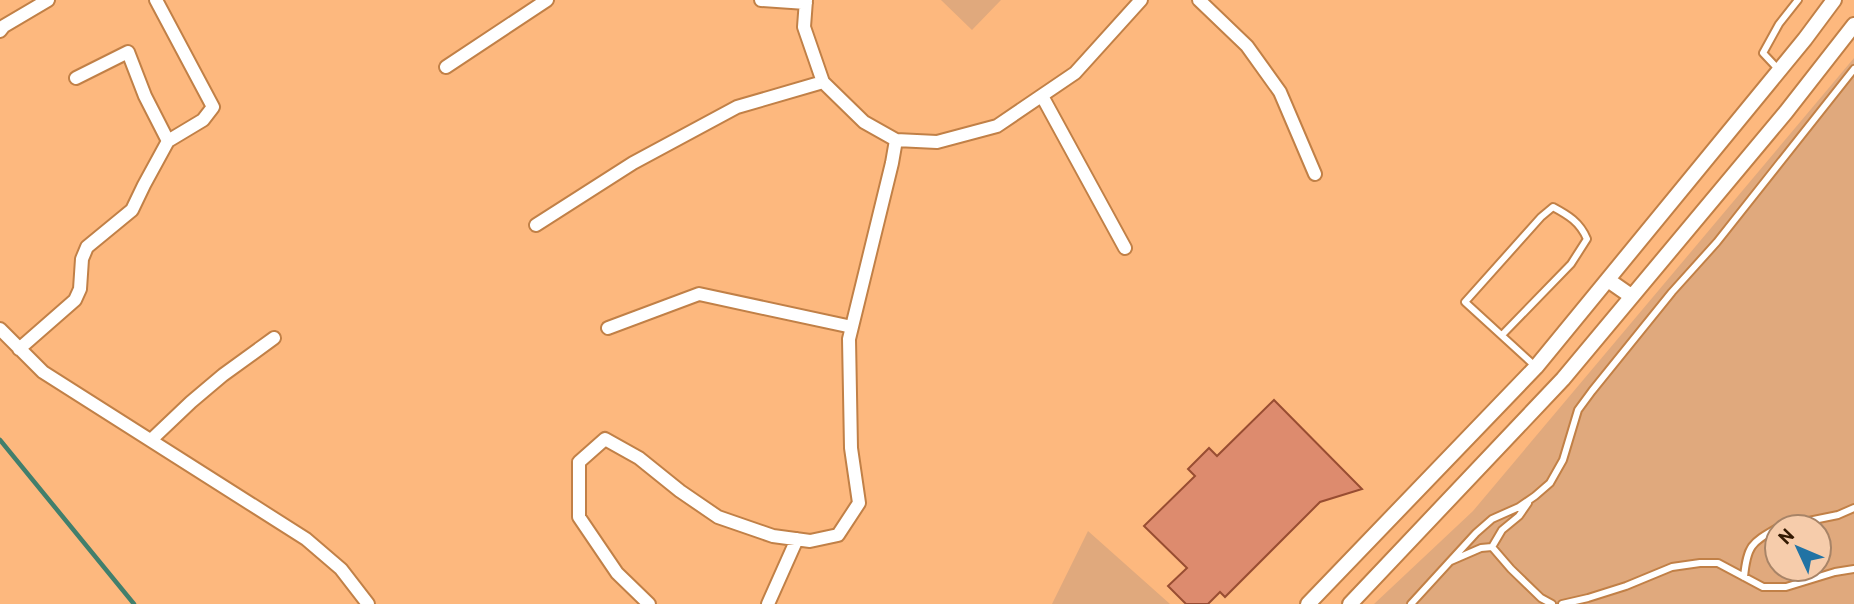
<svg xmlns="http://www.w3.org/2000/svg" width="1854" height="604" font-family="Barlow,sans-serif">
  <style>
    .green { fill: #e0a97d; fill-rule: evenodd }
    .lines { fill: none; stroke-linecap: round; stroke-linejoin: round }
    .stream { stroke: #427f6c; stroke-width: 4.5 }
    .building { fill: #dd8b6e; stroke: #984d32; stroke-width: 2 }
    .service-casing { stroke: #c18047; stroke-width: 10 }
    .minor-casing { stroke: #c18047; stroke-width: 16 }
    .tertiary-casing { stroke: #c18047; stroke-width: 18 }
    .service { stroke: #fff; stroke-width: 6 }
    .minor { stroke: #fff; stroke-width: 12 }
    .tertiary { stroke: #fff; stroke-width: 14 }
  </style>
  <rect width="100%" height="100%" fill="#fdb87e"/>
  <path class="green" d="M941 0H1001L972 30Z
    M1854 58V604H1374L1473 511ZM1777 527H1819V569H1777Z
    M1088 531 1170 604H1052Z"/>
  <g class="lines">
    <path class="stream" d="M0 440 134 604"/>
  </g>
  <path class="building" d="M1274 400 1362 489 1320 502 1225 597 1220 592 1208 604H1186L1168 586 1187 568 1144 526 1195 476 1188 469 1209 448 1217 456Z"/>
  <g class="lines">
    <g class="service-casing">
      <path id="service" d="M1779 70 1763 53 1779 24 1798 0
        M1502 335 1571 264 1587 239C1580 222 1568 215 1553 207L1541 217 1465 302 1535 366
        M1779 527 1838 515 1854 508
        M1492 547 1502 530 1519 516 1528 503
        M1451 561 1481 548 1492 547 1511 569 1541 598 1552 604
        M1744 577C1747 546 1751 543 1777 528
        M1411 604 1476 533 1492 519 1519 507 1535 496 1550 483 1563 460 1578 410 1592 391 1672 292 1717 242 1854 69
        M1562 604 1588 598 1626 586 1672 567 1700 563H1718L1763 587H1786L1835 572 1854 569"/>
    </g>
    <g class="minor-casing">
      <path id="minor" d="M761 0 806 3
        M806 0 804 27 823 82 864 122 896 140
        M1199 0 1247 46 1280 92 1315 174
        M0 31 4 26 48 0
        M446 67 547 0
        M76 78 128 52 145 96 168 141
        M1042 96 1125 248
        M536 225 633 163 737 107 823 82
        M608 328 699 294 852 327
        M0 329 43 372 306 539 341 569 368 604
        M19 349 75 300 80 289 82 259 87 247 132 210 144 185 168 141 203 120 213 107 156 0
        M151 440 191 402 223 375 274 338
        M649 604 617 573 579 517V462L605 439 639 458 680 491 718 517 773 536 810 541 838 535 859 503 851 448 849 339 892 163 896 140 937 142 997 126 1075 73 1141 0
        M768 604 797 539"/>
    </g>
    <g class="tertiary-casing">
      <path id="tertiary" d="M1608 280 1631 296
        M1308 604 1536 367 1805 39 1834 0
        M1350 604 1563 379 1786 112 1854 25"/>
    </g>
    <use href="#service" class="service"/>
    <use href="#minor" class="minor"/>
    <use href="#tertiary" class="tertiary"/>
  </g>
  <g transform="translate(1798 548) rotate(314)"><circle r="33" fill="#f6ccab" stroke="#a88467" stroke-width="2"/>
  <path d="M0-5L12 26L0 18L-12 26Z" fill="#2173a4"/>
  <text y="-10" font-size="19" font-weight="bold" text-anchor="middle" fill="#331902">N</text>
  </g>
</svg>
